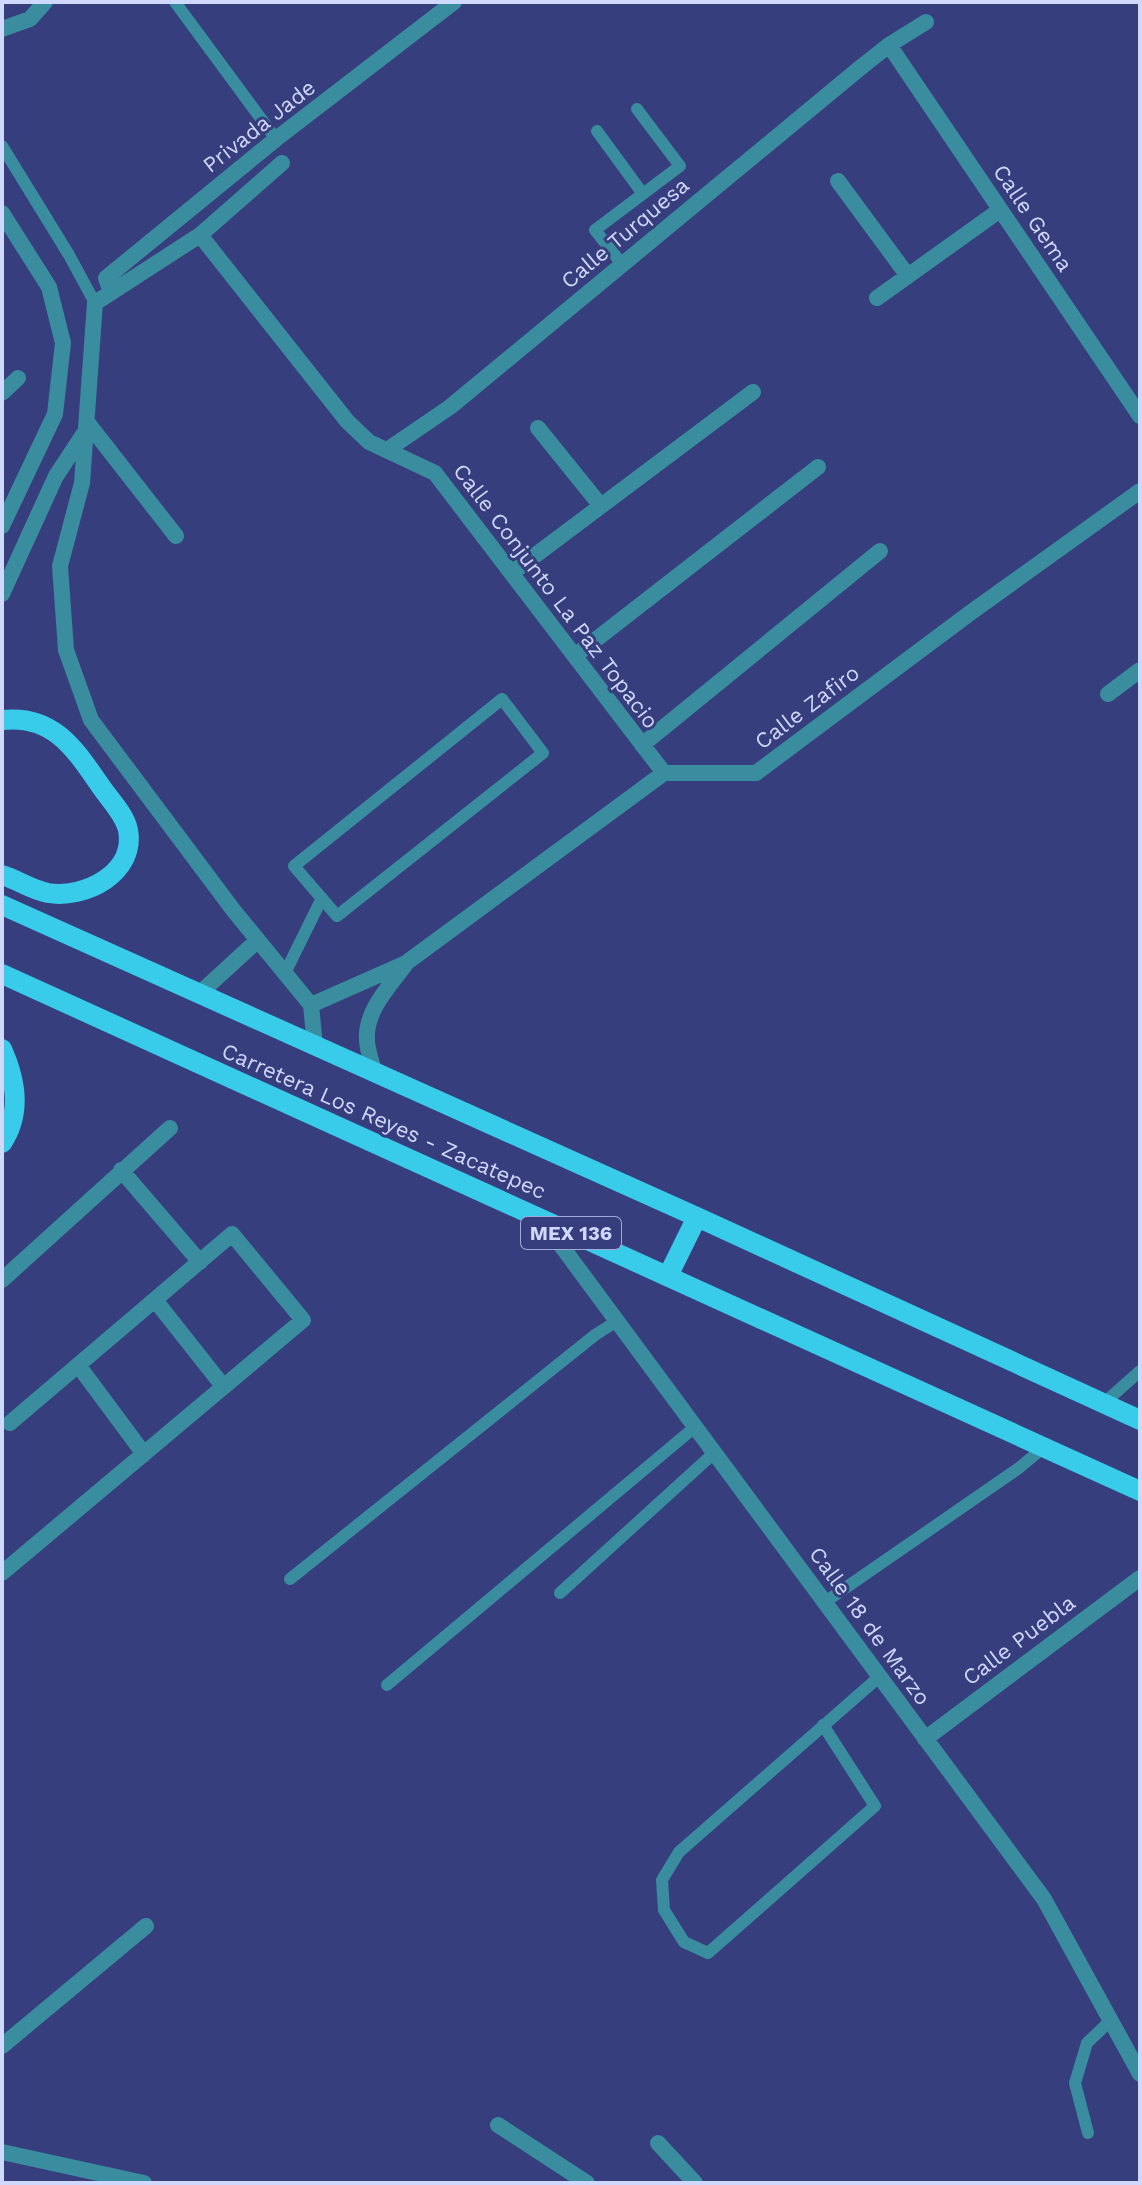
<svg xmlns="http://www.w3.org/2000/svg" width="1142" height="2185" font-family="'Work Sans',sans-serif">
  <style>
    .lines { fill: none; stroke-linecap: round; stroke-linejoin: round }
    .service { stroke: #3a8c9f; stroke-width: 12 }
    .minor { stroke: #3a8c9f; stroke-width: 16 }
    .primary { stroke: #38cbea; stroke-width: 20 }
    .labels { text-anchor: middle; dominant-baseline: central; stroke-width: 6; stroke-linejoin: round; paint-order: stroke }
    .shield { fill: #373e7d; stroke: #a1aad7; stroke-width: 2 }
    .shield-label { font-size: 20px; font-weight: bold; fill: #cfd8fd }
    .street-label { font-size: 22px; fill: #cfd8fd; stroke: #373e7d }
  </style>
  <rect width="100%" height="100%" fill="#373e7d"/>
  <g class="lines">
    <path class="service" d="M175 2 276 139
      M597 131 643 194
      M2 146 69 255 95 303
      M622 264 595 230 680 166 637 109
      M502 699 543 753 337 916 294 866Z
      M285 973 322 898
      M1104 1403 1140 1371
      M290 1579 595 1335 617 1321
      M560 1593 714 1453
      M825 1602 1019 1468 1044 1447
      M387 1685 695 1427
      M823 1725 875 1806 708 1953 684 1942 664 1910 662 1880 679 1852 879 1677
      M1088 2133 1075 2083 1087 2043 1110 2021"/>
    <path class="minor" d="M2 29 30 19 45 2
      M889 45 1140 416
      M282 163 200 235 95 303 82 483 60 566 66 650 91 720 234 911 311 1005 315 1046
      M838 181 908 276
      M2 213 49 287 63 343 55 414 2 526
      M200 235 347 421 369 442 435 473 664 773
      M111 293 106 278 276 139 454 2
      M877 298 1000 210
      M2 393 18 378
      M87 422 176 536
      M538 428 601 506
      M387 450 450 407 860 68 889 45 926 22
      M513 572 753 392
      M2 594 56 476 85 432
      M576 655 818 467
      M1108 694 1140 670
      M642 745 880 551
      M199 994 258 940
      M311 1005 406 963 664 773H756L970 613 1140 491
      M374 1072C372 1062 367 1050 367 1040 365 1011 389 987 405 965
      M121 1170 200 1262
      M543 1221 1044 1899 1140 2074
      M2 1280 170 1128
      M155 1300 223 1386
      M78 1365 144 1454
      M2 1573 303 1320 232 1234 10 1423
      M925 1739 1140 1578
      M2 2046 146 1926
      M498 2125 587 2183
      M658 2143 695 2183
      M2 2152 144 2183"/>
    <path class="primary" d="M2 720C55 714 76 751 102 788 111 801 125 815 128 830 136 873 85 899 48 893 32 890 18 880 2 875
      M2 905 697 1217 1140 1420
      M2 974 1140 1491
      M2 1049C16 1080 22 1113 2 1143
      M668 1276 697 1217"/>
  </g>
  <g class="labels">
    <rect class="shield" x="521" y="1217" width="100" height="32" rx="6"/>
    <g class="shield-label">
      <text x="571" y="1233">MEX 136</text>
    </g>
    <g class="street-label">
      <text transform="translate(259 126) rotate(-38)">Privada Jade</text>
      <text transform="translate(1033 218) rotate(56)">Calle Gema</text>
      <text transform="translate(625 233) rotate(-40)">Calle Turquesa</text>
      <text transform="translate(556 596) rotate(53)">Calle Conjunto La Paz Topacio</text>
      <text transform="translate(807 707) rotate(-37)">Calle Zafiro</text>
      <text transform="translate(384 1121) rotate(24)">Carretera Los Reyes - Zacatepec</text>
      <text transform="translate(870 1626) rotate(54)">Calle 18 de Marzo</text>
      <text transform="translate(1019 1640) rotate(-37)">Calle Puebla</text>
    </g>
  </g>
  <rect width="1142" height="2185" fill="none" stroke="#cfd8fd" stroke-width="8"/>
</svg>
